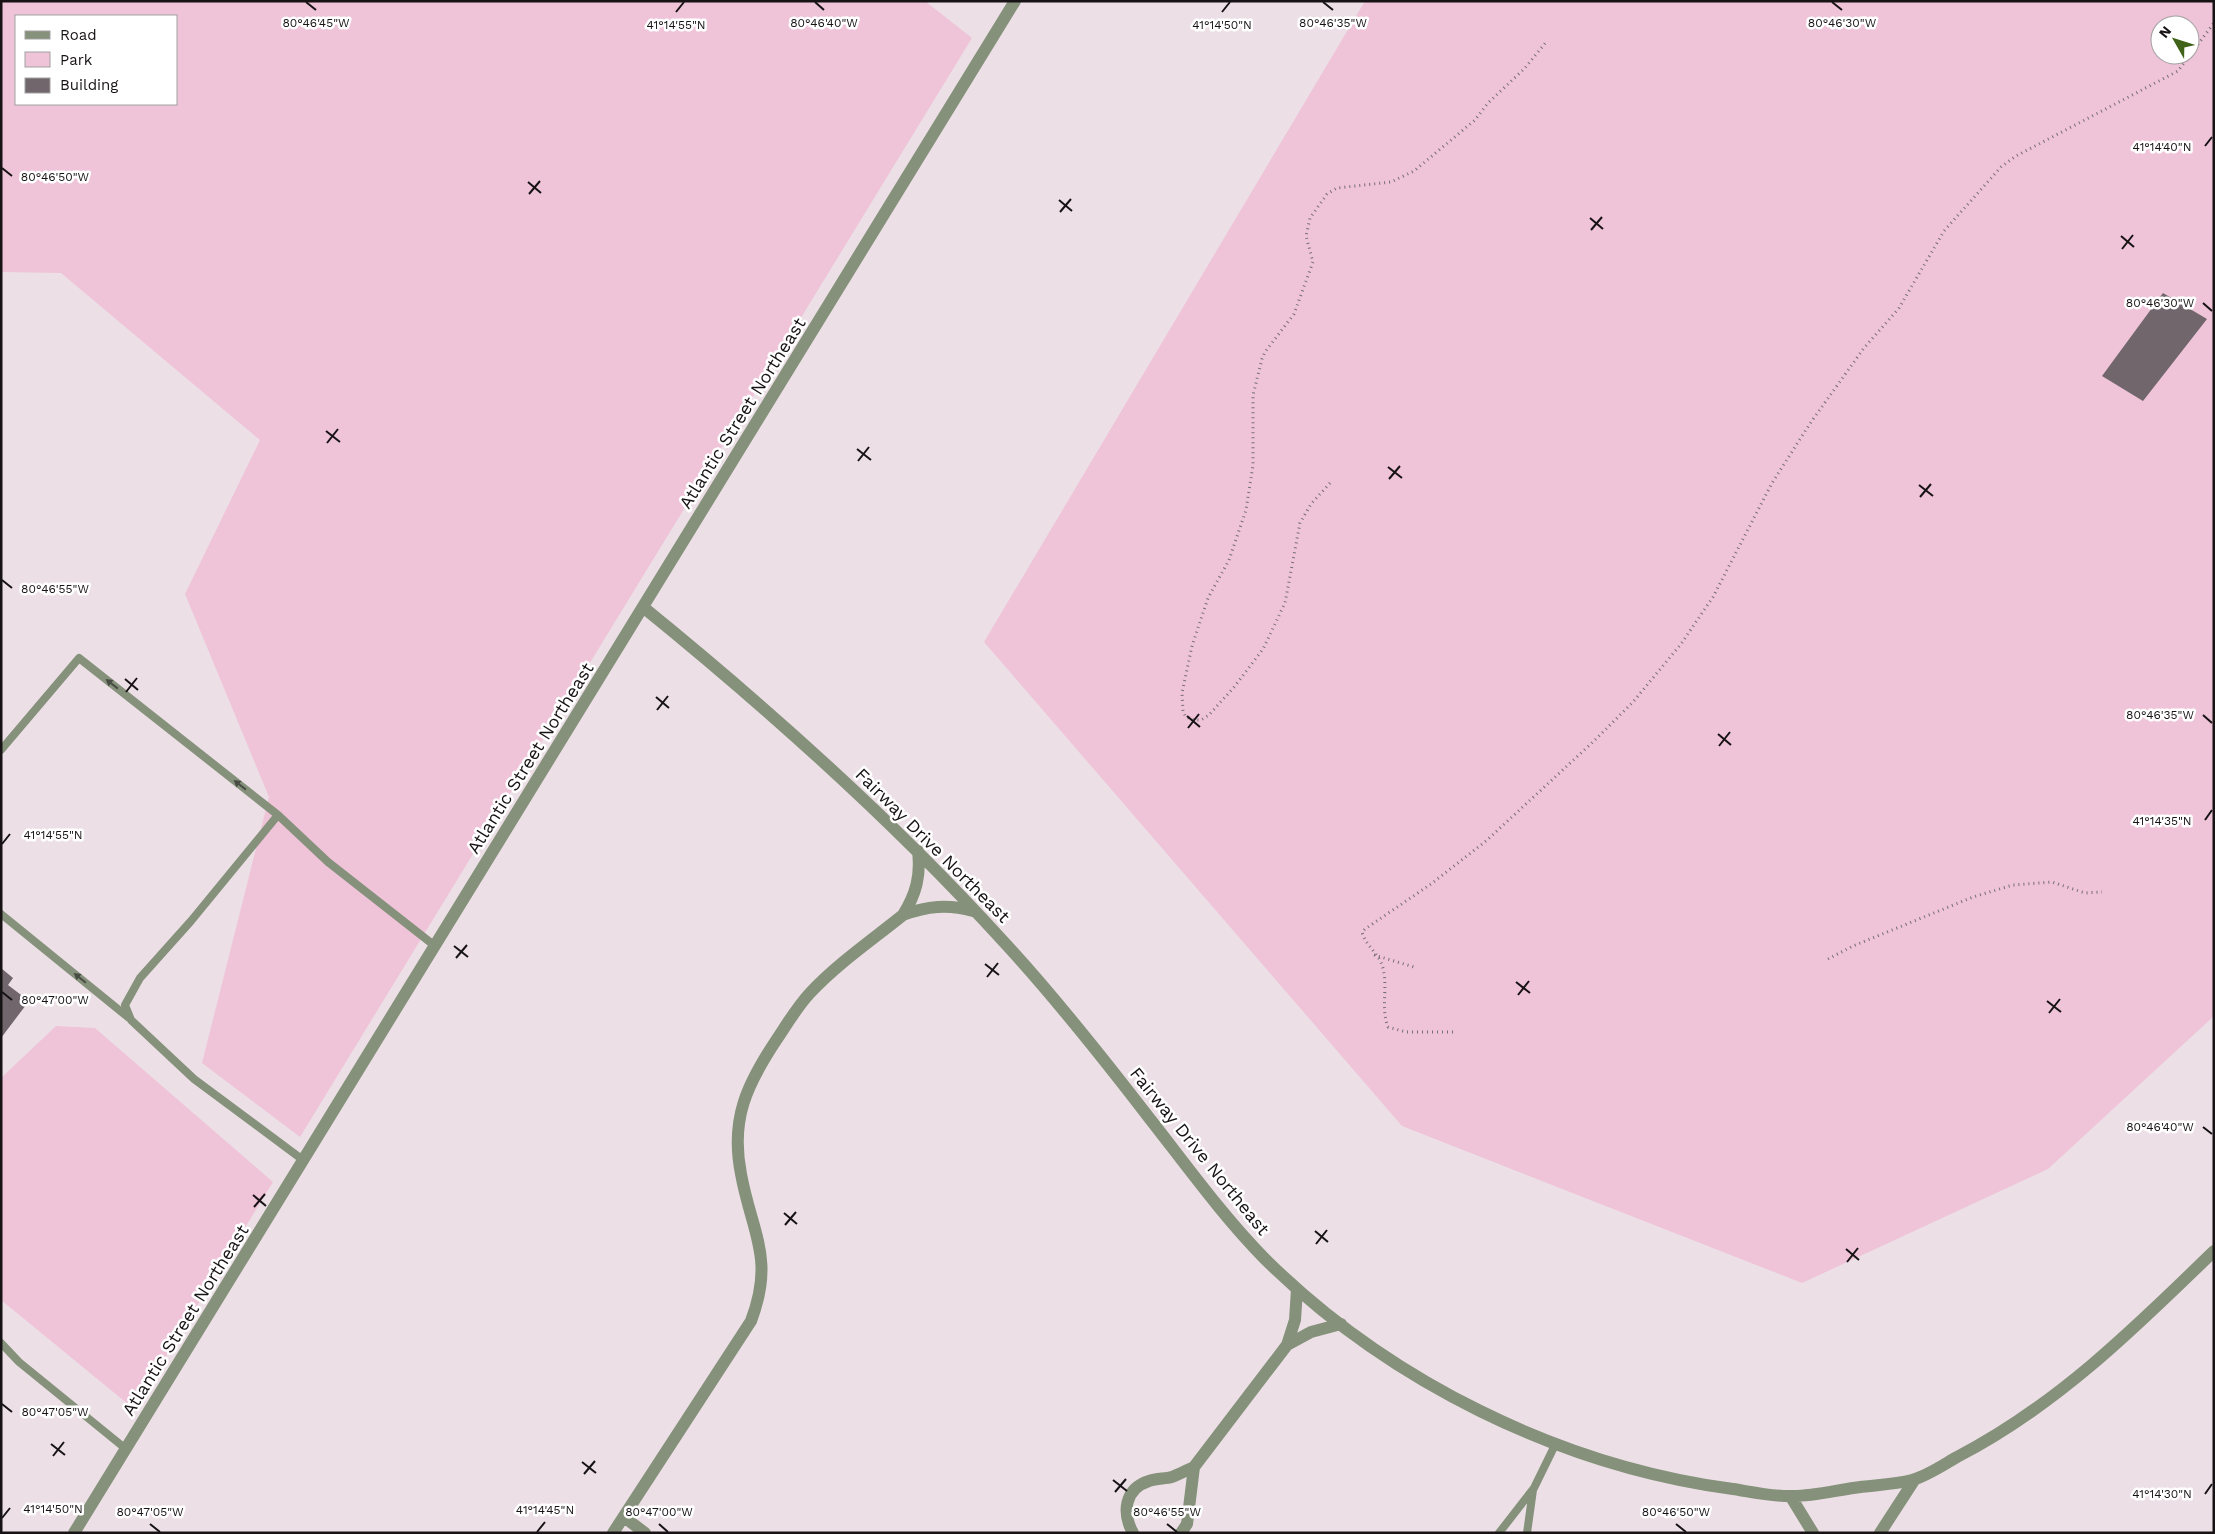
<svg xmlns="http://www.w3.org/2000/svg" width="2215" height="1534" font-family="'Work Sans',sans-serif">
  <style>
    .green { fill: #efc3d8; fill-rule: evenodd }
    .building { fill: #70666b }
    .lines { fill: none; stroke-linecap: round; stroke-linejoin: round }
    .path { stroke: #777073; stroke-width: 3; stroke-dasharray: 1 4; stroke-linecap: butt }
    .lane { stroke: #85917b; stroke-width: 8 }
    .street { stroke: #85917b; stroke-width: 12 }
    .oneway { fill: #484c43 }
    .ticks { fill: none; stroke: #171315; stroke-width: 2 }
    .labels { text-anchor: middle; dominant-baseline: central; stroke-width: 5; stroke-linejoin: round; paint-order: stroke }
    .street-label { font-size: 18px; fill: #171315; stroke: #fff }
    .ticks-label { font-size: 12px; text-anchor: middle; fill: #171315; stroke: #fff; stroke-width: 5; stroke-linejoin: round; paint-order: stroke }
  </style>
  <rect width="100%" height="100%" fill="#ece0e6"/>
  <path class="green" d="M1 1H925L972 38 300 1137 202 1063 269 797 185 594 260 440 61 273 1 272ZM16 16H176V104H16Z
    M1365 1H2214V1016L2048 1169 1802 1283 1402 1126 984 642ZM2160 25H2190V55H2160Z
    M56 1026 95 1028 273 1182 134 1409 1 1300V1078Z"/>
  <path class="building" d="M2163 293 2207 319 2143 401 2102 376Z
    M1 968 13 978 8 985 29 1001 1 1038Z"/>
  <g class="lines">
    <path class="path" d="M1330 483 1311 504 1300 523 1285 603 1263 649 1235 686 1209 715 1201 720H1194L1186 717 1183 712 1182 693 1192 646 1208 598 1229 560 1246 510 1253 465V395L1262 359 1265 352 1294 314 1313 262 1306 236 1310 218 1327 194 1337 188 1391 182 1414 171 1475 120 1488 103 1525 68 1547 41
      M1374 955 1414 967
      M1828 959 1853 946 1973 897 2013 885 2052 882 2085 893 2102 892
      M1453 1032H1406L1388 1027C1380 1007 1389 985 1382 965 1378 953 1366 946 1362 932L1365 929 1431 884 1486 841 1594 741 1633 702 1681 644 1713 597 1772 483 1811 422 1864 348 1899 308 1944 231 2001 167 2016 156 2178 71 2214 23"/>
    <path class="lane" d="M1 750 79 658 278 815
      M1 914 129 1018
      M303 1160 194 1079 131 1020 125 1005 140 978 191 921 278 815 328 862 435 946
      M1 1343 19 1362 126 1449
      M1499 1533 1534 1488 1556 1443
      M1527 1533 1533 1490"/>
    <path class="street" d="M643 607C771 711 892 819 1003 941 1055 997 1103 1058 1150 1119 1187 1166 1222 1215 1264 1258 1388 1381 1560 1466 1733 1489 1752 1492 1774 1497 1793 1496 1813 1496 1833 1491 1853 1488 1872 1485 1893 1485 1912 1480 1927 1476 1943 1465 1957 1457 2056 1406 2135 1328 2214 1251
      M903 915C927 906 948 904 973 911
      M1287 1345 1311 1332 1341 1324
      M1194 1467 1287 1345 1295 1320 1297 1289
      M1791 1497 1813 1533
      M624 1517 645 1533
      M74 1533 1015 1
      M613 1533 751 1321C775 1258 752 1234 741 1174 730 1119 747 1084 777 1039 787 1024 797 1007 810 993 837 964 872 940 903 915 916 894 921 876 918 851
      M1133 1533C1122 1513 1124 1489 1149 1481 1156 1478 1165 1479 1172 1477 1180 1474 1187 1470 1194 1467L1187 1524 1181 1533
      M1880 1533 1915 1479"/>
  </g>
  <defs><path id="oneway-solid" d="M-6-.8H1V-3.2L6.5 0L1 3.2V.8H-6Z" transform="scale(1.25)"/></defs>
  <g class="oneway">
    <use href="#oneway-solid" transform="translate(112 684) rotate(-142)"/>
    <use href="#oneway-solid" transform="translate(240 785) rotate(-142)"/>
    <use href="#oneway-solid" transform="translate(80 978) rotate(-141)"/>
  </g>
  <path class="ticks" d="M306 2 316 10M815 2 824 10M1323 2 1333 10M1832 2 1842 10M676 12 684 2M1222 12 1230 2M2205 146 2212 137M2 168 12 176M528 182 541 193M529 194 540 181M1059 200 1072 211M1060 212 1071 199M1590 218 1603 229M1591 230 1602 217M2121 236 2134 247M2122 249 2133 235M2203 303 2212 311M326 431 340 442M327 443 338 429M857 449 871 460M858 461 869 447M1388 467 1402 478M1389 479 1400 466M1919 485 1933 496M1920 497 1931 484M2 580 12 588M125 679 138 690M126 692 137 678M656 697 669 708M657 710 668 696M2203 715 2212 723M1187 716 1200 727M1188 728 1199 714M1718 734 1731 745M1719 746 1730 732M2205 820 2212 810M2 844 10 834M454 946 468 957M456 958 467 945M985 964 999 975M987 977 998 963M1516 982 1530 993M2 992 12 1000M1518 995 1529 981M2047 1001 2061 1012M2049 1013 2060 999M2203 1127 2212 1134M253 1195 266 1206M254 1207 265 1194M784 1213 797 1224M785 1225 796 1212M1315 1231 1328 1242M1316 1244 1327 1230M1846 1249 1859 1260M1847 1262 1858 1248M2 1404 12 1412M51 1444 65 1455M53 1456 64 1442M582 1462 596 1473M584 1474 595 1461M1113 1480 1127 1491M1115 1492 1126 1479M2205 1494 2212 1484M2 1518 10 1508M150 1524 160 1532M659 1524 668 1532M1167 1524 1177 1532M1676 1524 1686 1532M537 1532 545 1522"/>
  <g class="labels">
    <g class="street-label">
      <text transform="translate(742 413) rotate(-58)">Atlantic Street Northeast</text>
      <text transform="translate(530 758) rotate(-58)">Atlantic Street Northeast</text>
      <text transform="translate(933 845) rotate(45)">Fairway Drive Northeast</text>
      <text transform="translate(1200 1151) rotate(51)">Fairway Drive Northeast</text>
      <text transform="translate(185 1320) rotate(-58)">Atlantic Street Northeast</text>
    </g>
  </g>
  <g class="ticks-label">
    <text x="316" y="27">80°46'45"W</text>
    <text x="824" y="27">80°46'40"W</text>
    <text x="1333" y="27">80°46'35"W</text>
    <text x="1842" y="27">80°46'30"W</text>
    <text x="676" y="29">41°14'55"N</text>
    <text x="1222" y="29">41°14'50"N</text>
    <text x="2162" y="151">41°14'40"N</text>
    <text x="55" y="181">80°46'50"W</text>
    <text x="2160" y="307">80°46'30"W</text>
    <text x="55" y="593">80°46'55"W</text>
    <text x="2160" y="719">80°46'35"W</text>
    <text x="2162" y="825">41°14'35"N</text>
    <text x="53" y="839">41°14'55"N</text>
    <text x="55" y="1004">80°47'00"W</text>
    <text x="2160" y="1131">80°46'40"W</text>
    <text x="55" y="1416">80°47'05"W</text>
    <text x="2162" y="1498">41°14'30"N</text>
    <text x="53" y="1513">41°14'50"N</text>
    <text x="545" y="1514">41°14'45"N</text>
    <text x="150" y="1516">80°47'05"W</text>
    <text x="659" y="1516">80°47'00"W</text>
    <text x="1167" y="1516">80°46'55"W</text>
    <text x="1676" y="1516">80°46'50"W</text>
  </g>
  <rect width="2215" height="1534" fill="none" stroke="#171315" stroke-width="5"/>
  <rect x="15" y="15" width="162" height="90" fill="#ffffff" stroke="#a2a1a1"/>
  <rect x="25" y="31" width="25" height="8" fill="#85917b" stroke="#a2a1a1"/>
  <text x="60" y="40" font-size="15" fill="#171315">Road</text>
  <rect x="25" y="52" width="25" height="15" fill="#efc3d8" stroke="#a2a1a1"/>
  <text x="60" y="65" font-size="15" fill="#171315">Park</text>
  <rect x="25" y="78" width="25" height="15" fill="#70666b" stroke="#a2a1a1"/>
  <text x="60" y="90" font-size="15" fill="#171315">Building</text>
  <g transform="translate(2175 40) rotate(309)"><circle r="24" fill="#ffffff" stroke="#a2a1a1"/>
  <path d="M0-4L9 19L0 12L-9 19Z" fill="#406219"/>
  <text y="-8" font-size="14" font-weight="bold" text-anchor="middle" fill="#171315">N</text>
  </g>
</svg>
